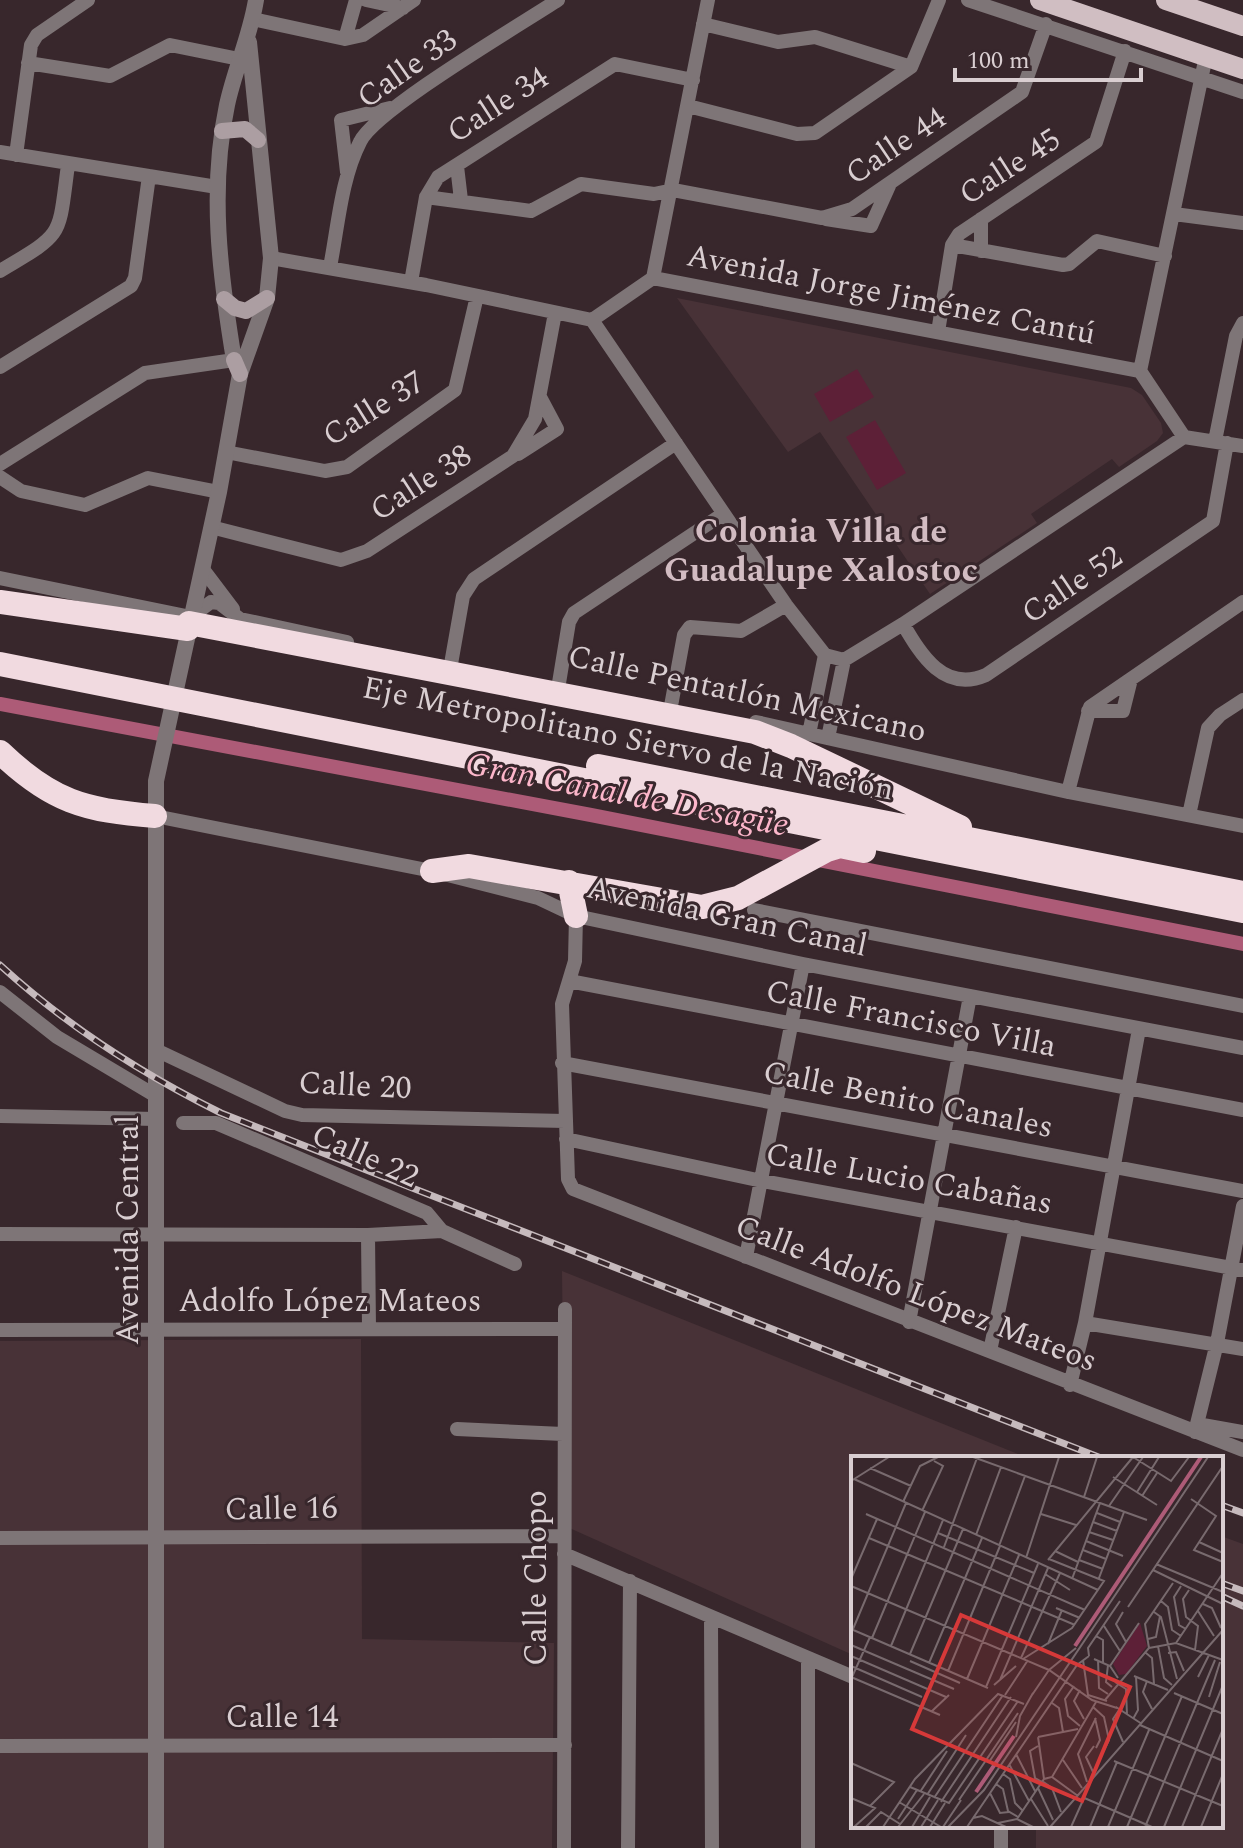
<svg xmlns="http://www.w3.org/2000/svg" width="1243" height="1848" font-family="Spectral,serif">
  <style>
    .built { fill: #483237 }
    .green { fill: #5d2037 }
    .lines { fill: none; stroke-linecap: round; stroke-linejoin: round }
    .canal { stroke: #ad5b77; stroke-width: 14 }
    .minor { stroke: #7e7577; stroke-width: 14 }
    .tertiary { stroke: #7e7577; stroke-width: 16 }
    .secondary { stroke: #ac9ea2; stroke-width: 16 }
    .primary { stroke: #d0bec2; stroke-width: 20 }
    .motorway { stroke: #f1dae0; stroke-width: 24 }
    .rail-casing { stroke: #c6babd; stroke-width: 7 }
    .rail { stroke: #38272c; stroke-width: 4; stroke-dasharray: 12; stroke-linecap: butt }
    .labels { text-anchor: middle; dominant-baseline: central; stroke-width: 6; stroke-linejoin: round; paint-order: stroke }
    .street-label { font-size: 32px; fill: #d9ced1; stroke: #38272c }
    .neighbourhood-label { font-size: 34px; font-weight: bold; fill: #d2bcc2; stroke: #38272c }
    .water-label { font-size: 34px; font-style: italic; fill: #fcb6ca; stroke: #38272c }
    .inset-river { fill: none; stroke: #ad5b77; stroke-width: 4 }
    .inset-road { fill: none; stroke: #786a6e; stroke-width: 2 }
    .view { fill: #d63939; fill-opacity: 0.15; stroke: #d63939; stroke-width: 4 }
    .inset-edge { fill: none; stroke: #d9ced1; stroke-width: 4 }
  </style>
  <rect width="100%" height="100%" fill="#38272c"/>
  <path class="built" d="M677 298 1131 388 1142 395 1161 423 1163 433 1157 441 1119 467 1112 459 1031 514 1037 523 930 594 820 432 788 452Z
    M562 1271 1028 1458H853V1655L565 1526Z
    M361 1339 362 1639 554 1643 552 1848H0V1341Z
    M1221 1536 1243 1544V1848H1036V1826H1221Z"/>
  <path class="green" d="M857 369 874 397 830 422 814 394Z
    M875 420 906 473 877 490 846 437Z"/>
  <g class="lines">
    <path class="canal" d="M0 704 591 815 1243 944"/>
    <path class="minor" d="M366 0 403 8
      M968 0 1243 92
      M253 19 345 39 363 35 414 0
      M703 24 778 42 815 37 911 67
      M345 39 356 0
      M28 63 110 76 170 45 249 61
      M688 106 797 134 815 133 911 67 939 0
      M0 152 217 187
      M16 155 31 45 37 35 88 0
      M457 166 461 200
      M347 172 341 120 390 108
      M426 197 531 211 581 184 654 194 673 190 822 218 852 209 1022 92 1046 24
      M1174 214 1243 223
      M826 219 871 226 889 186
      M952 245 1063 265 1069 264 1097 241 1165 256
      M981 251V219
      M271 258 426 285 592 320 653 278 1140 371 1184 437 1243 446
      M330 267C338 227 341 179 360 142 375 110 520 25 558 0
      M0 271C65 232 58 239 68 165
      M653 278 708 0
      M411 282 426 197 438 177 615 64 693 80
      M592 320 786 605 825 655
      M938 332 952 245 959 234 1096 142 1125 51
      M0 367 131 286 135 278 149 176
      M1140 371 1206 56
      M1215 441 1236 336 1243 323
      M226 452 325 471 347 467 455 390 477 296
      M518 454 557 429 540 397
      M0 464 145 373 234 360
      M0 477 21 491 85 505 148 478 219 492
      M211 527 341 560 367 551 513 456 535 419 555 313
      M202 568 233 609
      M0 578 191 617 211 602 219 603 240 619 347 642
      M903 624C921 655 944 693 986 675L1213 521 1227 443
      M825 655 844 660 903 624 1184 437
      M451 664 463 596 474 579 676 443
      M559 683 569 622 574 613 723 514
      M671 706 684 635 690 627 741 631 786 605
      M1088 711H1123L1131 679
      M756 722 1068 792 1243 826
      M809 734 825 655
      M828 738 844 660
      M1068 792 1090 707 1243 602
      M1189 815 1208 728 1220 715 1243 700
      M155 816 432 871 538 898 576 916 803 964 1243 1048
      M754 910 1243 1006
      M576 916 575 961 562 1004 568 1179 573 1189 1243 1450
      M569 981 1243 1110
      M0 992 57 1037 156 1096
      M156 1050 285 1111 302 1115 565 1121
      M562 1063 1243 1191
      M0 1116 157 1119
      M183 1123H216L427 1213 442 1231 515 1264
      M566 1139 762 1181 1243 1270
      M0 1234 368 1235 442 1231
      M368 1235 369 1328
      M746 1257 803 964
      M909 1322 970 996
      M1085 1323 1243 1349
      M0 1330 565 1329
      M990 1351 1016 1227
      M1070 1385 1085 1323 1139 1029
      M1197 1424 1243 1432
      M457 1429 563 1434
      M1195 1432 1217 1343 1243 1206
      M0 1538 564 1536
      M564 1554 853 1677
      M711 1619 712 1848
      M0 1746 565 1745
      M1001 1826V1848
      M564 1848 565 1309
      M628 1848 630 1581
      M808 1848V1659"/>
    <path class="tertiary" d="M234 360C220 275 209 190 227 105 235 68 250 37 256 0
      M156 1848V781L219 492 240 374 267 298 271 258 249 42"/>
    <path class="secondary" d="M222 131 245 129 258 140
      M224 299 235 308 246 311 267 298
      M234 360 240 374"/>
    <path class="primary" d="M1040 0 1243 69
      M1166 0 1243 26"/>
    <path class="motorway" d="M0 602 188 629
      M189 623 755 732 791 746 960 827
      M0 664 1243 911
      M0 752C51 801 85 811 155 816
      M598 766 1243 893
      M432 871 469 866 702 907 738 898 827 850 840 846 864 851
      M569 882 576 916"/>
    <g class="rail-casing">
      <path id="rail" d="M0 965C67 1026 140 1073 221 1113L1101 1458
        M1221 1505 1243 1513
        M1221 1583 1243 1591
        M1221 1596 1243 1606"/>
    </g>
    <use href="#rail" class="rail"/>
  </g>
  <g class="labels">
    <g class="street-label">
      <text transform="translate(407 69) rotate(-35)">Calle 33</text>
      <text transform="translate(498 105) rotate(-33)">Calle 34</text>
      <text transform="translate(896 146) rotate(-34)">Calle 44</text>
      <text transform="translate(1010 167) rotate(-33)">Calle 45</text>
      <text transform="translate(891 295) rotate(11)">Avenida Jorge Jiménez Cantú</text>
      <text transform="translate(374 409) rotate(-32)">Calle 37</text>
      <text transform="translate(421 483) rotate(-33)">Calle 38</text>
      <text transform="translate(1072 585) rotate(-34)">Calle 52</text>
      <text transform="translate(747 694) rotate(12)">Calle Pentatlón Mexicano</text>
      <text transform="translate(628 739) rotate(11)">Eje Metropolitano Siervo de la Nación</text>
      <text transform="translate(727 917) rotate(12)">Avenida Gran Canal</text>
      <text transform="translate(911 1019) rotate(11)">Calle Francisco Villa</text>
      <text transform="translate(355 1086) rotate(3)">Calle 20</text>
      <text transform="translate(908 1100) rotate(11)">Calle Benito Canales</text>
      <text transform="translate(365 1156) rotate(24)">Calle 22</text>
      <text transform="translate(909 1179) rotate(10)">Calle Lucio Cabañas</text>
      <text transform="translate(128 1230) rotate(-90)">Avenida Central</text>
      <text transform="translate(916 1294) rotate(21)">Calle Adolfo López Mateos</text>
      <text x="330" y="1301">Adolfo López Mateos</text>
      <text transform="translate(281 1509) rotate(-1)">Calle 16</text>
      <text transform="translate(536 1578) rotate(-90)">Calle Chopo</text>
      <text x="282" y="1717">Calle 14</text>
    </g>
    <g class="neighbourhood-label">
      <text x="821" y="532">Colonia Villa de<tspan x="821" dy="39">Guadalupe Xalostoc</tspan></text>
    </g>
    <g class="water-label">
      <text transform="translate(627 795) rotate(11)">Gran Canal de Desagüe</text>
    </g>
  </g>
  <g transform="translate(851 1456)">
    <rect width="372" height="372" fill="#38272c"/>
    <path d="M289 167 296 190 275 218 268 219 262 208Z" fill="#5d2037"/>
    <path class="inset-river" d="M224 190 350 1M125 336 163 280"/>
    <path class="inset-road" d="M122 1 296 64M282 1 320 25 338 1M19 12 60 30M262 21 306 49M3 23 247 134M0 25 38 1M286 36 308 1M291 40 306 17M233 41 246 1M340 43 365 60 343 94 372 106M52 46 69 10 87 1M258 50 292 1M71 55 92 10 83 5M246 57 269 66M15 58 234 154M190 58 225 69M242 66 266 75M238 76 262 84M87 77 183 117M125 79 150 11M18 82 224 169M235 85 272 100M348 86 372 97M148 90 174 20M93 91 126 2M232 94 255 103M204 95 227 106M175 102 208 1M197 104 282 1M228 104 252 113M305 108 372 136M302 114 372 148M194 118 219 134M248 122 273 56M0 123 26 63M221 123 249 47M0 130 198 214 241 244 266 252M330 130 323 141 328 169 335 173M338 134 332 143 335 161 347 170 344 194M310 145 317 151 321 174 330 180M352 148 361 152 370 172M277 151 372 10M205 152 229 162M347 155 363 180M272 156 265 168 275 186M303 156 310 161 326 223M253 170 269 195M0 173 137 232M2 173 55 47M245 180 252 184V207M21 182 74 56M297 183 305 181 309 160M325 187 372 117M197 188 211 154M0 189 103 233M40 190 92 64M307 190 313 222 321 229M298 192 325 187 372 204M295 197 301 202 303 228M317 197 325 196 333 215M59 198 112 73M0 200 95 241M238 200 237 192 269 145M170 202 209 117M172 203 221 172 253 125 198 103M243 203 259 210 267 222M232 204 237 239 256 245M247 204 248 232 257 238M59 205 109 227M78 207 131 82M257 209 255 226 261 231M0 210 71 241M259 210 288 167M198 214 225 192M97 215 149 90M283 220 317 234M0 221 89 259M1 221 19 181M347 221 358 199M116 223 168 99M149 224 197 112M296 225 292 236 301 253M264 226 275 233 276 259M143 229 165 210M223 230 214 243 217 260 229 270M135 231 187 108M229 234 223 245 233 263M323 237 372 258M154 239 177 204M181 239 198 214M358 241 369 206M254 244 298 192 294 168 322 127M201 247 208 252 212 276M242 251 253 261 258 284 252 296M265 251 291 268M268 254 262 263 272 286M80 256 98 239M244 262 249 284 245 292M282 263 287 254 285 221M289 269 372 305M165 281 169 260 182 237M187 281 193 323M187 281 227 273M187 290 179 295 184 322 191 326M243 290 235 301 243 318M165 298 184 335M212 304 231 332M263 305 372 350M138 306 165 266M0 307 43 326 19 350M158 308 178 345M152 318 159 323 164 347 172 355M201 321 227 340M191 325 201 332 210 356M236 326 227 298 245 262M145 328 152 333 157 355 167 361M59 331 98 347 167 245M187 332 202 364M69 336 96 295M139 337 149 357 158 356M76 339 115 279M231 341 301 371M0 342 24 352 3 371M83 342 152 239M180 343 197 370M108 344 167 257M48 346 90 371M90 346 160 241M122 362 131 360 155 371M47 363 66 334M166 363 193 323 201 321 245 246M147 367 166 363 182 371M15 371 30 356 49 368M32 371 64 323 147 238 173 248M47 371 73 338M61 371 79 341M70 371 87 344M79 371 94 347M92 371 110 344M97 371 133 334 357 1M116 371 226 209 238 200M199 371 372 174M220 371 233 342M239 371 266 306M257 371 298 274M276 371 331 240M294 371 364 204M313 371 372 229M331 371 372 273M350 371 372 318"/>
    <path class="view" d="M110 159 279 231 231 345 61 273Z"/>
    <rect width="372" height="372" class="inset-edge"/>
  </g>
  <path d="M955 68v12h186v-12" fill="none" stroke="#d9ced1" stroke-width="4"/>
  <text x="967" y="68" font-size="24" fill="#d9ced1" stroke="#38272c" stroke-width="6" paint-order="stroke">100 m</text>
</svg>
